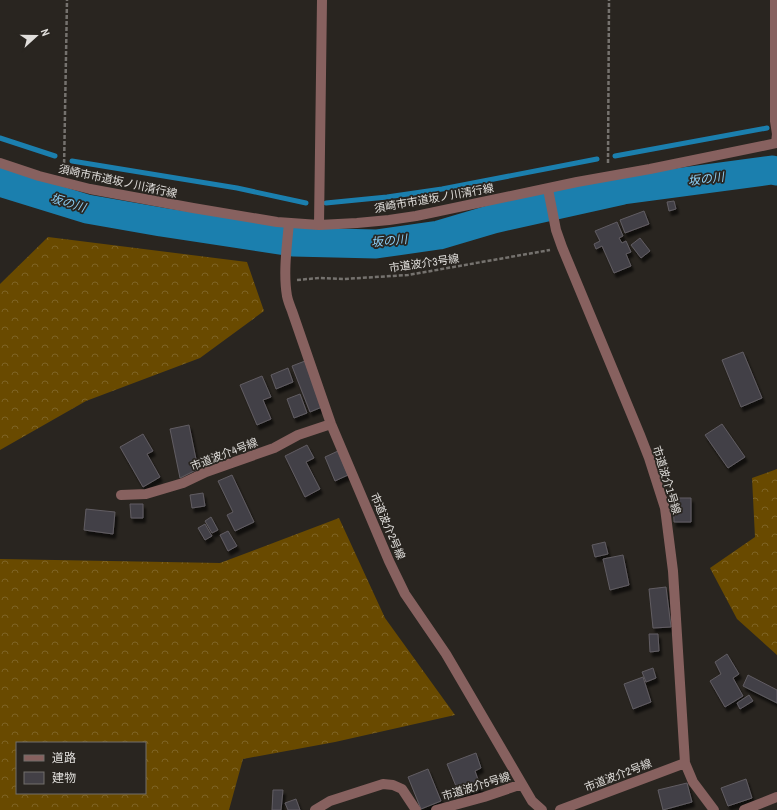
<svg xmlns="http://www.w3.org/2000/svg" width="777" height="810" font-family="'Archivo Narrow','Noto Sans JP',sans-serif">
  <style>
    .forest { fill: url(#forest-crowns); fill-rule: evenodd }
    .water { fill: #1b7fae }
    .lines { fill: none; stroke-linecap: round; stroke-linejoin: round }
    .stream { stroke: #1b7fae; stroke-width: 5 }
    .river { stroke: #1b7fae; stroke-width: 29 }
    .building { fill: #434046; stroke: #615d63; filter: url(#shadow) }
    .path { stroke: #75726e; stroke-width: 2.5; stroke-dasharray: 4 2; stroke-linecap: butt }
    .minor { stroke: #87615f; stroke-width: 10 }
    .labels { text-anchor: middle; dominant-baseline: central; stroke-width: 3.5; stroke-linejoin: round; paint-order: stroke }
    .street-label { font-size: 11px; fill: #e0dedb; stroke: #292520 }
    .water-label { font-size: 12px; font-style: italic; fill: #8ccdf3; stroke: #292520 }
  </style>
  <defs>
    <pattern id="forest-crowns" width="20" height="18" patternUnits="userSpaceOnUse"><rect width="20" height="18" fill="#694a00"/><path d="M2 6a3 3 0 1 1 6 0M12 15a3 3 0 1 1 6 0" fill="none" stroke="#7e6425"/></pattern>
    <filter id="shadow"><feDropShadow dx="2.5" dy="4.5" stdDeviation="1" flood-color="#0009"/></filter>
  </defs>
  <rect width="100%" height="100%" fill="#292520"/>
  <path class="forest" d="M48 237 247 262 264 311 200 358 86 401 0 450V284Z
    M777 469V655L737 619 710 568 755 537 752 478Z
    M339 518 385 618 455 715 335 742 243 759 229 810H0V559L220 563ZM17 743H145V793H17Z"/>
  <path class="water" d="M0 174 29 183 25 198 0 192Z"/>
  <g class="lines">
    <path class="stream" d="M0 138 55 156
      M615 156 767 128
      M72 161 237 188 306 203
      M326 203 387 197 442 189 597 159"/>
    <path class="river" d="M0 182 87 209 161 222 293 242 376 244 439 235 493 219 623 190 772 170 777 171"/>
  </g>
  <path class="building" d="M674 201 676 209 669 211 667 202Z
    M644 211 649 224 625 233 620 220Z
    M617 222 623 236 619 238 622 243 626 241 631 252 626 254 631 266 614 273 602 246 596 249 594 244 600 241 595 231Z
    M640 238 650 251 641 258 631 245Z
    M743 352 762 398 741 407 722 360Z
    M305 361 322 407 310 412 292 366Z
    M288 368 293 382 276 389 271 375Z
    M262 376 271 397 263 400 271 419 257 425 240 385Z
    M300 394 307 413 294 418 287 399Z
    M722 424 745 457 728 468 705 435Z
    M189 425 198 469 180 478 170 429Z
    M143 434 153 451 147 454 160 477 143 487 120 447Z
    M307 445 314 458 306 462 320 489 305 497 285 456Z
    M338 451 348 475 335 481 325 457Z
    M232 475 254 522 235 531 227 515 233 512 218 481Z
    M203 493 205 506 192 508 190 495Z
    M673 498H691V522H674Z
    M130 504H143V518H131Z
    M86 509 115 512 113 534 84 530Z
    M211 517 218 530 212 533 205 521Z
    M205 524 212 536 205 540 198 528Z
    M228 531 237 546 228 551 220 535Z
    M605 542 608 554 595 557 592 545Z
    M623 555 629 585 610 590 603 559Z
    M666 587 671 627 653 628 649 589Z
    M649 634H658L659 651 650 652Z
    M727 654 739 674 733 678 743 696 725 707 710 681 721 674 715 662Z
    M653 668 656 678 646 682 642 672Z
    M748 675 777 690V703L743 686Z
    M643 677 651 702 633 709 624 684Z
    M749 695 753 701 740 709 737 703Z
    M476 753 481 768 475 771 481 788 460 796 447 764Z
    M428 769 441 801 421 809 408 777Z
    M746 779 752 798 728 806 721 788Z
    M687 783 692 802 663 810 658 790Z
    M273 790H283L281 810H272Z
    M296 799 300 810H288L285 803Z"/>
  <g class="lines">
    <path class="path" d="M608 163 609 0
      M64 169 67 0
      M297 280 319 278 344 279 408 275 550 250"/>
    <path class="minor" d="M775 0V121L777 134 776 143
      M0 163 39 176 90 189 193 208 277 222 319 225 357 223 389 220 416 216 577 182 650 169 777 143
      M548 189 556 230 562 247 640 435 649 458 665 508 673 571 685 763 693 782 714 810
      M289 223C287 245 283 273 287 296 288 301 290 306 292 311L331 424 389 561 405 594 446 654 532 801 542 810
      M319 225 322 0
      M121 495 146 494 183 483 206 472 274 448 298 435 331 424
      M315 810 330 801 383 784 393 785 402 789 416 810
      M436 810 484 797 522 784
      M560 810 685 763
      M744 810 777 797"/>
  </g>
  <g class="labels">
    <g class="street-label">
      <text transform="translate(118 181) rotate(12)">須崎市市道坂ノ川清行線</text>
      <text transform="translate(434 198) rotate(-10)">須崎市市道坂ノ川清行線</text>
      <text transform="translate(424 263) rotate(-8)">市道波介3号線</text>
      <text transform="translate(224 454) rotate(-21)">市道波介4号線</text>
      <text transform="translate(667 480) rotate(73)">市道波介1号線</text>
      <text transform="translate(388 526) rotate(67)">市道波介2号線</text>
      <text transform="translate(618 775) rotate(-21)">市道波介2号線</text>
      <text transform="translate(476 786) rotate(-17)">市道波介5号線</text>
    </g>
    <g class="water-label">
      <text transform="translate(706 179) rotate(-7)">坂の川</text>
      <text transform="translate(68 203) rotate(17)">坂の川</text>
      <text transform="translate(389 241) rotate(-6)">坂の川</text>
    </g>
  </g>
  <rect x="16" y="742" width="130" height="52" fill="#292520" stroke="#726f6b"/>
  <rect x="24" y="755" width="20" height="6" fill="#87615f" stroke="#726f6b"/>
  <text x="52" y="762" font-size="12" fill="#e0dedb">道路</text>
  <rect x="24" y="772" width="20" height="12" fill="#434046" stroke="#726f6b"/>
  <text x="52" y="782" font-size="12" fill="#e0dedb">建物</text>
  <g transform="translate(36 36) rotate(69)" stroke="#292520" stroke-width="3" paint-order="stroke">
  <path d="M0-3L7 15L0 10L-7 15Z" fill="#e0dedb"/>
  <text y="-6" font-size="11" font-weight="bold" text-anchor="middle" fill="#e0dedb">N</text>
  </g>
</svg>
